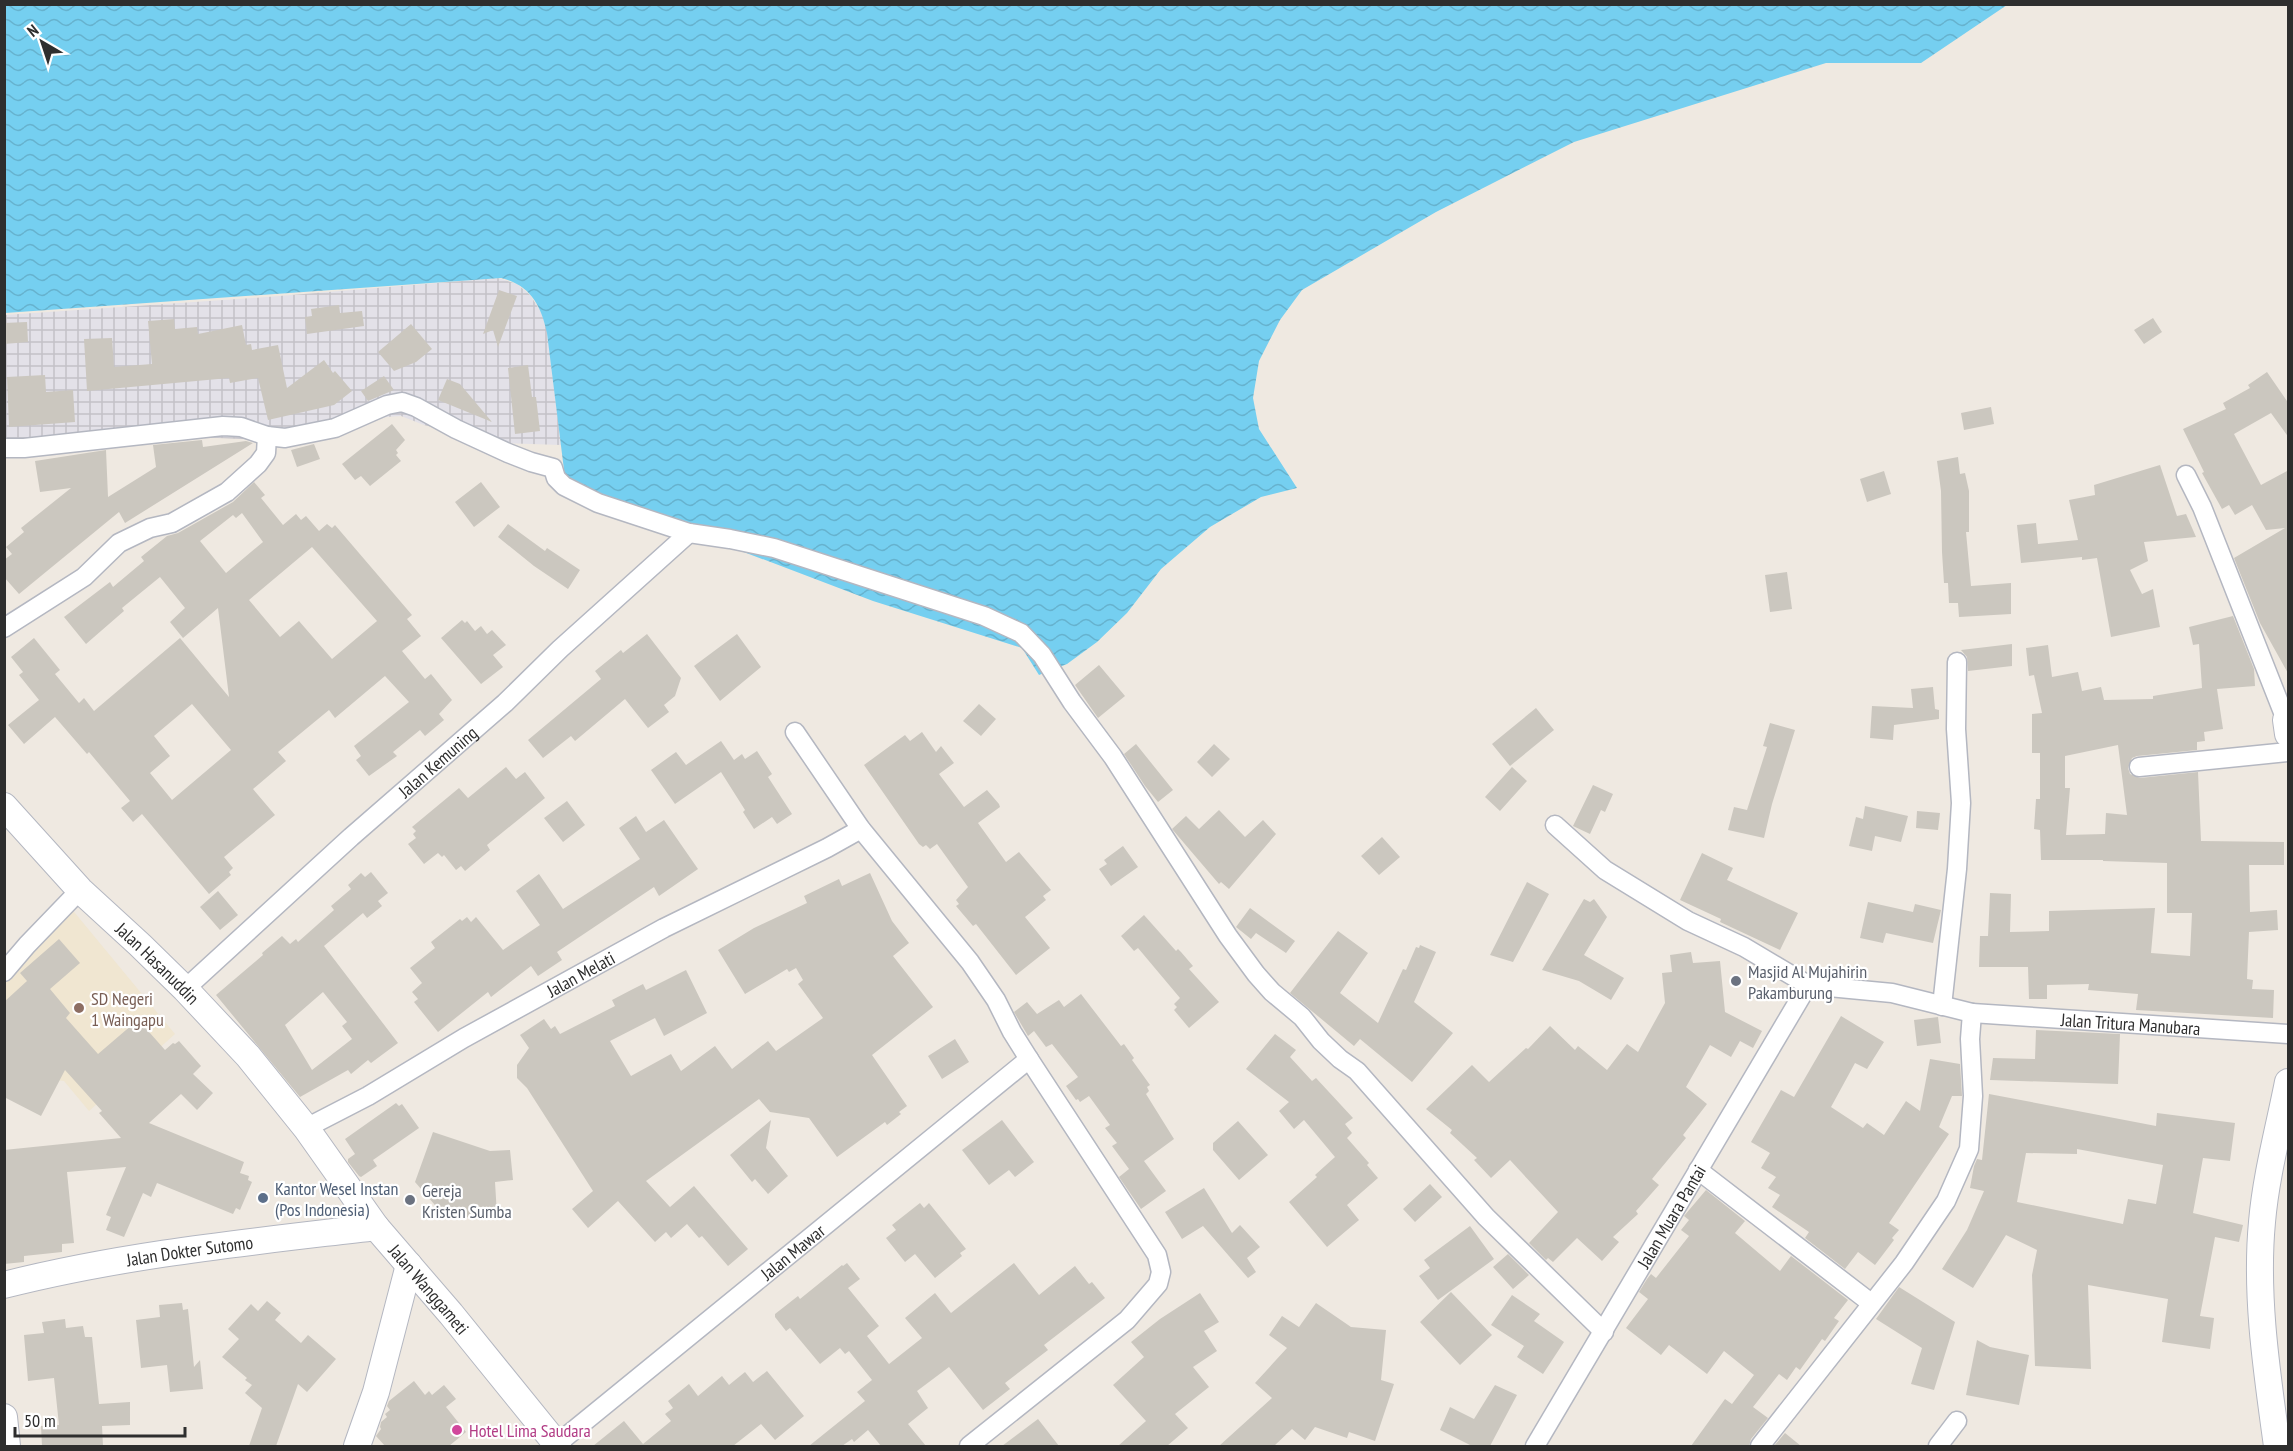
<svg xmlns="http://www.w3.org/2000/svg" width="2293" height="1451" font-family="'PT Sans Narrow',sans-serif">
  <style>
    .industrial { fill: url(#industrial-grid) }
    .education { fill: #f0e6d1 }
    .water { fill: url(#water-waves) }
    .building { fill: #cbc7bf; fill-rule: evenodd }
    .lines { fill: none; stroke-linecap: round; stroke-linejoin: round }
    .street-casing { stroke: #b4b7c1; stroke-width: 21 }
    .secondary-casing { stroke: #b4b7c1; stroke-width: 28 }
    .street { stroke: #fff; stroke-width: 18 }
    .secondary { stroke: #fff; stroke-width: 26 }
    .worship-dot { fill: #6b7280; stroke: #fff; stroke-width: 2 }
    .education-dot { fill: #8d6e63; stroke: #fff; stroke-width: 2 }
    .service-dot { fill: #5c6f8a; stroke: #fff; stroke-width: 2 }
    .hotel-dot { fill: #d1479c; stroke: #fff; stroke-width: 2 }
    .labels { text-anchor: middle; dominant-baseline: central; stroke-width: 4.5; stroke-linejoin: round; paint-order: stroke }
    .street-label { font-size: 18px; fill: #2e2e2e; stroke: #fff }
    .worship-label { font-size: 18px; fill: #5b616d; stroke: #fff; text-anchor: start }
    .education-label { font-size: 18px; fill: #785e54; stroke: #fff; text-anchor: start }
    .service-label { font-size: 18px; fill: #4e5e75; stroke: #fff; text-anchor: start }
    .hotel-label { font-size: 18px; fill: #b23c85; stroke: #fff; text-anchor: start }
  </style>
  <defs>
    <pattern id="industrial-grid" width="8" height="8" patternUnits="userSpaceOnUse" patternTransform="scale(1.5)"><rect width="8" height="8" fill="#e3e1e8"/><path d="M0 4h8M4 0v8" fill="none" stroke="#c3c1c7"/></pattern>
    <pattern id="water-waves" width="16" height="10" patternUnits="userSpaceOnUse" patternTransform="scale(1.5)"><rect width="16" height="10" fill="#75cff0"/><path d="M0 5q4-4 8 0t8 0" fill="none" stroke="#66b2ce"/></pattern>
  </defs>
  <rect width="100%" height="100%" fill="#efe9e1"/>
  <path class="industrial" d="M498 278 517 284 530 295 541 312 547 330 561 445 497 443 424 425 401 416 386 417 338 434 261 440 196 437 5 456V315L267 297Z"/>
  <path class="education" d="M70 907 175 1034 89 1111 64 1081 40 1078 5 1048V982Z"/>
  <path class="water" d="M4 5H2007L1921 63H1826L1574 142 1436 212 1302 290 1280 320 1259 361 1253 398 1259 429 1297 488 1261 497 1210 527 1161 569 1127 613 1097 642 1067 664 1039 675 1022 648 873 601 570 486 565 478 547 333C541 305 530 285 501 278L5 313Z"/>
  <path class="building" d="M499 290 517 296 498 347 493 330 483 334Z
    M339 305 340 313 362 311 364 326 307 334 305 317 312 316 311 309Z
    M2153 318 2162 332 2144 344 2134 330Z
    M174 319 175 329 197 327 198 334 242 325 246 345 251 344 252 350 278 345 287 388 324 360 333 373 335 371 352 391 334 405 268 420 258 378 230 383 229 378 87 391 84 339 112 338 114 367 152 364 148 321Z
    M27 322 28 342 4 344V323Z
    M411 324 432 349 416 362 394 371 378 352Z
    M528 365 532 397H536L540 431 515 434 508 368Z
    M2267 372 2289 404V438L2271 413 2234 434 2261 485 2289 470V675L2260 623 2234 558 2285 528 2266 530 2252 505 2235 515 2229 505 2222 509 2202 473 2204 472 2183 429 2226 409 2223 403 2250 388 2248 385Z
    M45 375 46 392 73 390 75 422 9 427 7 377Z
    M384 376 394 390 368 401 361 391Z
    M447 379 460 384 492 422 438 400Z
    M1991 407 1994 424 1964 430 1961 413Z
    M392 424 405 440 396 450 398 453 396 455 401 461 370 486 361 476 355 480 342 464Z
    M202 440 203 447 246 441 253 443 125 523 119 512 19 594 4 577V560L12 554 6 547 24 532 21 528 71 488 40 492 35 461 106 450 108 497 156 467 153 445Z
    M314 444 320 459 297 467 291 450Z
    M1958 457 1960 474 1965 473 1969 491V532H1966L1971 586 2011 583V614L1959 617 1958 603H1949L1948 583H1944L1942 552 1941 491 1937 461Z
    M2160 465 2177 516 2186 514 2196 537 2144 542 2148 561 2130 570 2142 594 2153 589 2160 627 2111 637 2097 558 2082 560V557L2021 563 2017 525 2036 523 2038 544 2078 540 2069 500 2095 495 2094 485Z
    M1884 471 1891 494 1867 502 1860 479Z
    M254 482 265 495 261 498 283 525 296 514 301 520 306 516 319 531 327 524 332 528 335 525 412 615 407 619 421 636 402 651 425 679 431 674 452 700 439 714 444 720 425 736 420 730 393 752 397 756 369 776 356 760 361 756 354 746 409 702 385 676 335 718 329 710 278 752 286 761 253 789 275 815 224 857 233 868 229 872 231 875 209 894 142 814 133 822 121 808 130 801 89 752 87 754 55 717 24 744 8 725 39 700 19 675 23 672 11 657 34 638 60 670 55 674 79 703 84 698 94 711 180 638 229 697 218 608 183 638 170 622 185 608 160 577 122 608 124 611 86 644 64 617 110 582 113 587 144 561 141 557 167 536 178 533 233 502ZM242 513 263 542 226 573 200 541 233 515 236 518ZM312 547 377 621 332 659 299 621 280 637 249 600ZM192 704 231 750 172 800 150 773 170 756 154 736Z
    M481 482 500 507 474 527 455 502Z
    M508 524 545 551 547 548 580 570 568 589 534 566 498 537Z
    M1787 572 1792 609 1770 612 1765 575Z
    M2233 616 2254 669 2255 686 2217 689 2223 729 2204 732 2205 741 2197 742V750L2137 756 2132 758 2128 768 2130 774 2140 778 2198 772 2201 841 2284 842V865H2249L2250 912 2277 910 2278 930 2249 932 2247 979 2253 980 2252 989 2274 990 2273 1018 2136 1010 2138 994 2088 990 2089 984 2047 985V999H2029L2028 967H1979L1980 936H1988L1990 893 2011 894 2010 932 2049 931V911L2155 908 2151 953 2190 956 2192 913H2167V863L2103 861V860H2041L2040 830 2034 829 2036 799H2040V753H2032V714L2042 713 2034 675 2029 676 2026 648 2048 645 2052 677 2078 672 2082 691 2101 687 2104 700 2153 699V696L2202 688 2199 644 2193 645 2189 627ZM2118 745 2127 815 2106 813 2105 834 2066 835 2070 788H2065V756Z
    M462 620 465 623 467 621 475 631 481 626 487 634 492 630 506 645 493 655 503 667 481 684 441 638Z
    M647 634 681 678 675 696 664 705 669 712 648 728 625 699 575 741 571 736 543 758 528 740 601 679 595 671 621 650 623 653Z
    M737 634 761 667 720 701 694 666Z
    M2012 644V666L1968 671 1967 657 1961 650Z
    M1099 665 1125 696 1098 718 1075 685Z
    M1933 687 1935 709 1939 710V719L1894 725 1893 740 1870 738 1872 706 1913 708 1911 689Z
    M979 704 996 719 981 736 963 721Z
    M1536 708 1554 730 1510 766 1492 744Z
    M1770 723 1795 730 1772 804 1764 838 1728 830 1734 807 1747 810 1767 747 1763 746Z
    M922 732 936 752 941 746 954 763 939 774 964 807 987 790 999 804 1000 807 978 823 1006 862 1019 852 1051 890 1043 896 1046 900 1025 917 1050 948 1016 975 976 924 973 926 956 906 959 904 956 900 968 887 937 844 930 849 926 845 923 847 919 844 864 765 905 735 910 741Z
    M721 741 734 760 742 754 745 759 757 751 772 774 768 777 792 814 777 824 772 817 754 829 743 812 745 810 721 772 675 804 651 770 676 752 686 765Z
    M1136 744 1173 790 1158 802 1145 786 1124 754Z
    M1214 744 1230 759 1212 777 1197 762Z
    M506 767 516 779 525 772 545 798 487 845 490 850 465 871 461 866 456 870 444 855 442 857 438 853 424 864 408 844 416 838 413 834 416 831 412 827 459 788 468 798Z
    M1512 767 1527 781 1500 811 1485 797Z
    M1593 785 1613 794 1605 812 1601 810 1590 834 1573 826Z
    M567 801 585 825 563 842 544 818Z
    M1865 806 1908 816 1901 842 1875 836 1872 851 1849 846 1856 817 1863 819Z
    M1219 810 1245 837 1263 820 1276 834 1229 889 1221 882 1219 884 1172 829 1186 816 1199 829Z
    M1917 811 1940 813 1938 830 1916 828Z
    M636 816 646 832 664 820 698 869 659 896 654 887 557 952 562 960 538 976 531 966 491 997 488 992 438 1032 414 1002 418 999 412 992 422 983 410 968 435 948 431 942 460 919 462 921 467 917 471 922 476 917 503 950 540 925 516 891 539 874 563 909 640 859 619 828Z
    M1382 837 1400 857 1379 875 1361 856Z
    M1123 846 1138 867 1111 886 1099 869 1107 864 1104 860Z
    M1702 853 1733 868 1727 880 1798 913 1780 950 1720 922 1721 919 1680 900Z
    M371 872 388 893 378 901 382 906 367 918 363 913 324 946 398 1043 371 1063 368 1060 351 1074 348 1070 300 1097 216 995 263 955 262 953 282 936 290 944 296 939 298 942 334 910 331 906 351 889 348 885 361 873 365 877ZM323 992 347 1022 342 1026 352 1039 312 1070 285 1025Z
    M870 873 892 921 909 943 893 956 933 1007 872 1055 907 1106 899 1112 901 1114 887 1125 885 1122 837 1157 809 1118 770 1112 759 1099 646 1181 670 1207 694 1186 748 1249 728 1266 702 1236 699 1238 687 1224 671 1238 666 1232 655 1242 618 1201 588 1228 572 1209 593 1191 527 1088 517 1078V1065L529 1048 520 1035 544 1019 551 1029 555 1026 560 1034 615 1006 612 1000 633 989 643 984 646 990 686 970 707 1013 664 1036 655 1018 610 1041 631 1076 671 1054 681 1071 715 1046 732 1069 768 1041 776 1051 823 1018 798 984 803 980 796 968 789 972 787 969 745 994 718 950 754 928 807 903 804 896 839 879 842 886Z
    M1527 882 1549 894 1513 962 1490 955Z
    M218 891 238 915 220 930 200 907Z
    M1584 899 1590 902 1594 899 1607 917 1584 955 1624 978 1611 1000 1579 981 1542 970Z
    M1868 902 1913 912 1915 904 1941 910 1933 943 1886 933 1883 943 1860 938Z
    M1250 908 1295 941 1286 953 1256 933 1251 939 1236 927Z
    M1144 915 1176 951 1178 949 1181 952 1193 966 1189 969 1219 1002 1189 1028 1174 1010 1177 1007 1174 1004 1180 998 1138 948 1134 951 1121 936Z
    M1338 931 1368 953 1340 993 1378 1023 1403 969 1406 970 1416 947 1419 948 1420 945 1436 952 1414 1002 1453 1033 1412 1082 1360 1039 1354 1046 1290 993Z
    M59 939 80 963 50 989 70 1013 66 1018 98 1054 133 1024 134 1026 136 1024 139 1027 142 1024 165 1050 173 1043 175 1044 179 1041 201 1066 193 1074 213 1093 197 1110 181 1094 149 1123 244 1162 240 1173 249 1176 248 1180 252 1182 240 1210 236 1208 233 1214 157 1183 151 1197 143 1193 124 1237 106 1230 111 1217 106 1215 126 1167 67 1172 74 1243 62 1244V1252L24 1256V1262L4 1264V1150L121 1138 99 1113 102 1111 65 1070 41 1116 4 1097V1002L27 981 20 973Z
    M1691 952 1693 963 1720 961 1725 1012 1762 1031 1753 1048 1740 1041 1731 1057 1710 1045 1686 1087 1707 1104 1683 1135 1686 1138 1652 1179 1659 1185 1636 1211 1638 1214 1613 1237 1619 1242 1602 1261 1577 1238 1553 1262 1548 1258 1546 1260 1529 1243 1558 1212 1510 1160 1491 1178 1474 1160 1477 1158 1450 1133 1452 1130 1426 1109 1472 1065 1489 1082 1526 1048 1528 1049 1550 1026 1575 1050 1578 1046 1607 1070 1627 1044 1638 1052 1665 1003 1662 973 1672 972 1670 955Z
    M1081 994 1121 1046 1124 1044 1134 1058 1132 1060 1150 1085 1147 1087 1149 1091 1146 1094 1174 1139 1144 1161 1166 1191 1141 1209 1119 1177 1129 1169 1112 1146 1117 1143 1105 1128 1110 1125 1089 1096 1080 1102 1078 1099 1076 1100 1066 1086 1078 1077 1052 1044 1046 1047 1034 1031 1028 1036 1014 1012 1027 1002 1037 1014 1059 1000 1064 1007Z
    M1841 1016 1884 1042 1867 1069 1855 1063 1831 1107 1863 1128 1867 1123 1884 1135 1906 1101 1920 1111 1930 1059 1960 1064 1962 1096H1952L1939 1127 1949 1134 1889 1223 1899 1230 1892 1238 1894 1240 1875 1265 1858 1252 1845 1269 1805 1238 1809 1232 1772 1207 1780 1195 1768 1188 1776 1177 1761 1168 1770 1153 1751 1142 1781 1090 1794 1097Z
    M1938 1017 1941 1043 1917 1046 1914 1020Z
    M2036 1030 2120 1034 2118 1084 1990 1080 1993 1058 2035 1059Z
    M1275 1034 1296 1050 1290 1057 1312 1081 1316 1078 1353 1118 1345 1124 1352 1133 1347 1138 1369 1163 1367 1165 1378 1178 1347 1205 1359 1220 1327 1247 1289 1202 1317 1177 1315 1175 1335 1157 1304 1120 1294 1129 1279 1111 1289 1102 1246 1069Z
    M955 1039 969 1062 942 1079 928 1056Z
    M1989 1094 2156 1126 2157 1113 2235 1123 2230 1161 2203 1158 2193 1213 2243 1225 2239 1242 2215 1237 2200 1316 2214 1318 2210 1349 2162 1342 2168 1299 2088 1285 2091 1369 2035 1366 2032 1275 2037 1250 2006 1235 1973 1288 1942 1269 1967 1230 1984 1191 1970 1188 1974 1166 1977 1159 1982 1160ZM2077 1149 2163 1165 2156 1204 2128 1199 2123 1224 2017 1202 2026 1153 2077 1154Z
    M396 1103 399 1106 402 1104 419 1128 373 1160 377 1166 361 1177 359 1176 348 1162V1159L355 1154 345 1139Z
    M771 1120 766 1148 788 1176 768 1194 755 1179 752 1182 730 1155Z
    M1002 1120 1034 1162 1015 1177 1009 1170 989 1185 962 1150Z
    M1238 1121 1268 1155 1239 1180 1213 1150V1143Z
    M433 1132 490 1151 510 1150 513 1180 495 1182 497 1215 447 1219 415 1182Z
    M1430 1184 1442 1197 1415 1222 1403 1209Z
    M1204 1188 1232 1233 1240 1225 1260 1247 1247 1258 1256 1272 1248 1278 1203 1226 1182 1239 1165 1212Z
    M1706 1190 1745 1221 1735 1233 1780 1271 1791 1256 1848 1300 1834 1318 1839 1321 1825 1341 1822 1339 1800 1370 1796 1367 1787 1380 1779 1374 1753 1407 1768 1418 1751 1439 1749 1446H1691L1725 1399 1732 1404 1754 1375 1724 1351 1707 1374 1669 1345 1661 1355 1626 1328 1648 1299 1639 1292 1647 1279 1651 1274 1656 1278 1689 1236 1681 1230 1689 1220 1684 1216Z
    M920 1203 924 1208 929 1203 966 1249 960 1253 962 1256 935 1278 915 1254 905 1262 886 1238 896 1230 892 1225Z
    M1470 1226 1494 1259 1438 1300 1419 1276 1430 1268 1424 1260Z
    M1508 1254 1529 1275 1513 1289 1493 1267Z
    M847 1263 860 1279 848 1288 879 1326 867 1336 889 1364 922 1338 905 1318 935 1293 951 1313 1014 1263 1039 1295 1075 1266 1089 1284 1092 1282 1105 1298 1044 1345 1048 1350 1005 1383 1010 1389 983 1410 949 1367 917 1391 928 1408 908 1424 926 1446H881L868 1430 854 1442 852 1439 842 1446H809L865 1401 857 1392 872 1380 849 1351 845 1354 840 1348 820 1364 790 1328 786 1331 775 1317V1314L798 1296 800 1299 842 1265 843 1266Z
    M1899 1287 1955 1322 1934 1390 1911 1384 1922 1348 1876 1319Z
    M1451 1292 1492 1335 1460 1365 1420 1322Z
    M1200 1293 1219 1322 1204 1331 1217 1351 1193 1367 1209 1387 1175 1414 1188 1428 1167 1446H1118L1146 1421 1113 1385 1144 1357 1131 1342 1160 1319Z
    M1512 1295 1540 1314 1534 1321 1564 1342 1543 1374 1517 1357 1524 1346 1491 1325Z
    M267 1301 281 1313 275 1320 301 1343 308 1335 336 1359 307 1392 298 1384 276 1446H249L262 1408 245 1393 252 1385 245 1380 247 1378 222 1357 239 1339 228 1329 251 1304 258 1311Z
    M182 1303 183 1310 188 1309 194 1367 200 1360 203 1389 170 1392 167 1365 141 1368 136 1320 160 1317 159 1305Z
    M1316 1303 1351 1327 1386 1330 1381 1380 1394 1384 1375 1441 1349 1432 1347 1438 1315 1427 1305 1440 1292 1429 1274 1446H1219L1272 1398 1255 1383 1287 1348 1269 1335 1282 1316 1299 1327Z
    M65 1319 66 1328 83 1326 85 1337H92L99 1404 130 1402V1425L102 1426 103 1446H42L41 1426 59 1425 54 1378 28 1381 24 1335 44 1333 42 1322Z
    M1977 1340 1990 1347 2029 1355 2019 1405 1966 1395Z
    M767 1371 804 1416 775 1440 761 1424 733 1446H593L624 1421 643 1444 671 1421 665 1414 673 1408 668 1401 689 1384 698 1396 722 1376 729 1385 745 1372 753 1382Z
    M414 1381 425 1395 429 1391 432 1395 444 1385 456 1399 446 1407 466 1432 449 1446H385L376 1436 381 1429 380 1427 381 1422 387 1417 385 1414 390 1410 387 1406 389 1401Z
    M1495 1385 1517 1395 1490 1446H1472L1440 1430 1450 1407 1474 1419Z
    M1038 1419 1059 1446H1002Z
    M1785 1433 1801 1446H1774Z"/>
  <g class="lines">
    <g class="street-casing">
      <g id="street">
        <path d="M4 448H24L223 426 241 427 267 436 285 438 335 428 387 405 402 402 416 407 456 429 508 453 531 462 553 468 556 478 564 486 598 503 689 533 730 539 774 548 984 616 1021 633 1042 655 1072 702 1113 757 1228 936 1256 974 1272 992 1302 1017 1321 1041 1340 1059 1357 1071 1486 1217 1604 1332"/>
        <path d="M2186 475 2202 507 2286 720"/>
        <path d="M4 628 84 577 119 543 150 528 172 523 227 492 258 464 266 453 267 436"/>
        <path d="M795 732 861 829 970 962 996 1000 1012 1032 1029 1059 1157 1255 1161 1272 1158 1284 1127 1320 969 1446"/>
        <path d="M2139 767 2288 752"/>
        <path d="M1555 825 1605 870 1688 921 1744 947 1808 985 1892 993 1972 1013 1970 1039 1973 1096 1969 1149 1946 1201 1904 1263 1760 1446"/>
        <path d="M4 972 27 945 80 890"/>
        <path id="s1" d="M185 989 351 837 505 703 560 649 689 533"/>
        <path d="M1942 1006 1957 869 1961 803 1956 729 1957 662"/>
        <path id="s2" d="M1972 1013 2288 1034"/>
        <path id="s3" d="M306 1128 368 1096 464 1038 664 928 827 848 861 829"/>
        <path d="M1698 1170 1871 1303"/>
        <path id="s4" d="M557 1444 1029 1059"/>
        <path id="s5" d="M1535 1446 1808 985"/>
        <path d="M1938 1446 1957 1421"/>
      </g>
    </g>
    <g class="secondary-casing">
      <g id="secondary">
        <path d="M2288 717 2286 720 2288 734"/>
        <path id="s6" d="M4 806 80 890 140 945 185 989 248 1056 306 1128 376 1227 451 1314 558 1446"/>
        <path id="s7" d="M4 1285C126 1254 251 1242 376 1227"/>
        <path d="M4 1417 7 1446"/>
        <path d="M357 1446 376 1392 409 1265"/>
        <path d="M2277 1446C2267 1373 2255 1296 2262 1222 2266 1175 2279 1128 2288 1082"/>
      </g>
    </g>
    <use href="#street" class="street"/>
    <use href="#secondary" class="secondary"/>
  </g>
  <g class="worship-dot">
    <circle cx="1736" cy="981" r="6"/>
    <circle cx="410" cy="1200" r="6"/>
  </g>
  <circle class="education-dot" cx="79" cy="1008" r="6"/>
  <circle class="service-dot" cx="263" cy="1198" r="6"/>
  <circle class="hotel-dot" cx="457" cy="1430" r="6"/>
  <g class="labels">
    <g class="street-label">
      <text stroke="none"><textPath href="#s1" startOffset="340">Jalan Kemuning</textPath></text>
      <text stroke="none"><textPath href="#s6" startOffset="220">Jalan Hasanuddin</textPath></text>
      <text stroke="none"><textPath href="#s3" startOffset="315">Jalan Melati</textPath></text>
      <text stroke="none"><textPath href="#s2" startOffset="159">Jalan Tritura Manubara</textPath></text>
      <text stroke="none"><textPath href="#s5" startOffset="267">Jalan Muara Pantai</textPath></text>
      <text stroke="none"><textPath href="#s7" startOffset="189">Jalan Dokter Sutomo</textPath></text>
      <text stroke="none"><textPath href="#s4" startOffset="304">Jalan Mawar</textPath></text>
      <text stroke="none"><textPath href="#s6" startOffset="645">Jalan Wanggameti</textPath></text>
    </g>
    <g class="worship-label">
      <text x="1748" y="971">Masjid Al Mujahirin<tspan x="1748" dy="21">Pakamburung</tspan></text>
      <text x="422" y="1190">Gereja<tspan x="422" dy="21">Kristen Sumba</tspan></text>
    </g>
    <g class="education-label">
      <text x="91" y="998">SD Negeri<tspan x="91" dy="21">1 Waingapu</tspan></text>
    </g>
    <g class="service-label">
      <text x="275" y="1188">Kantor Wesel Instan<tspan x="275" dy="21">(Pos Indonesia)</tspan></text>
    </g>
    <g class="hotel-label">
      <text x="469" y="1430">Hotel Lima Saudara</text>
    </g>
  </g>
  <rect width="2293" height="1451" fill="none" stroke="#2e2e2e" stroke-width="12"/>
  <g transform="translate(42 42) rotate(321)" stroke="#ffffff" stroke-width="4.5" paint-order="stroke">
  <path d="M0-4.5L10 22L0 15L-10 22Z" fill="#2e2e2e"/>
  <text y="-9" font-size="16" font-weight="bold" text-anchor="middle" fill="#2e2e2e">N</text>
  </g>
  <path d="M15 1427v9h170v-9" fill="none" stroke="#2e2e2e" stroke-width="3"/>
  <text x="24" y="1427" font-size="18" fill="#2e2e2e" stroke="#ffffff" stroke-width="4.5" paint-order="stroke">50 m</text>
</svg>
